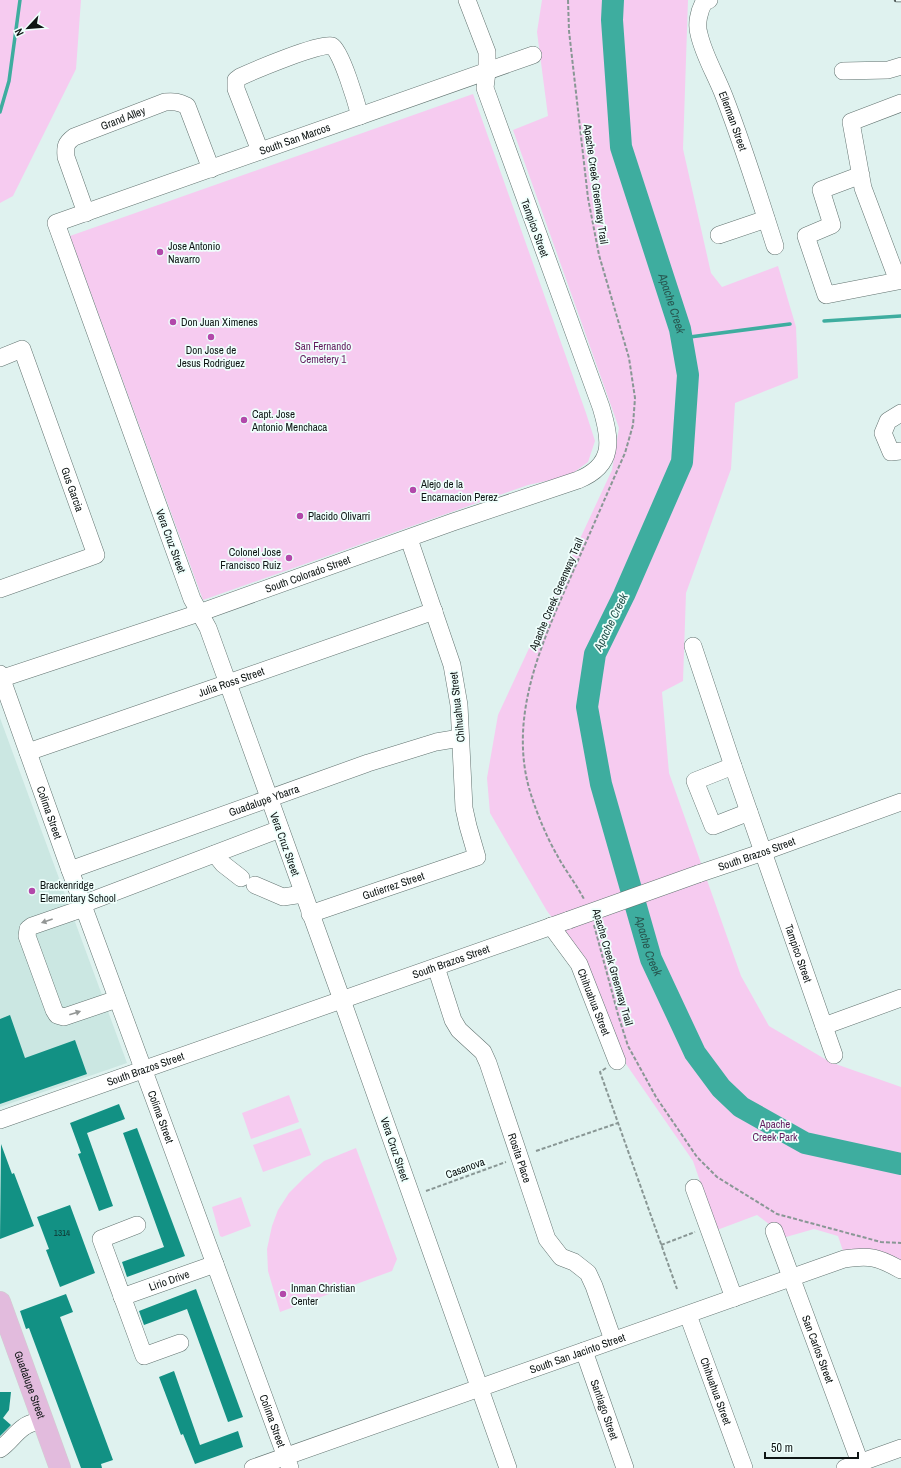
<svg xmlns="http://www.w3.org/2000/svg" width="901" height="1468" font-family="'Archivo Narrow',sans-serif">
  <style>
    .built { fill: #cbe7e2 }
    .green { fill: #f6cbf0 }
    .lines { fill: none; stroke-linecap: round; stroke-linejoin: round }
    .stream { stroke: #3ead9f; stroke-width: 3.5 }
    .river { stroke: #3ead9f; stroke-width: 22 }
    .building { fill: #129184 }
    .minor-casing { stroke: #627370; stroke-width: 18 }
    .major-casing { stroke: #cfd0d0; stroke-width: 22 }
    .path { stroke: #899795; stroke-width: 2; stroke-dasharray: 4 2; stroke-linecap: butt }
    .minor { stroke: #fff; stroke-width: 17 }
    .major { stroke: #e2bbdd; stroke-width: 21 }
    .rail-casing { stroke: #55605e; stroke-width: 4.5 }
    .rail { stroke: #effffc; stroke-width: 3; stroke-dasharray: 9; stroke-linecap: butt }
    .minor-bridge-casing { stroke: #627370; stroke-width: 18; stroke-linecap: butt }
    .minor-bridge { stroke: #fff; stroke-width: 17 }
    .oneway { fill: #939695 }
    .poi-dot { fill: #b248aa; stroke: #effffc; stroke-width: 1.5 }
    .labels { text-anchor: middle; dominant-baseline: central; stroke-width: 3.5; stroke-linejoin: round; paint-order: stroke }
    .number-label { font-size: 9px; fill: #0f3430 }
    .street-label { font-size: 11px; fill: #0e1514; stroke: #effffc }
    .poi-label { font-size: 11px; fill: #0e1514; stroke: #effffc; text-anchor: start }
    .park-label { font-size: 11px; fill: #621a5d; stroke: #effffc }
    .water-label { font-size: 12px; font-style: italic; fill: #27564f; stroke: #effffc }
  </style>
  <rect width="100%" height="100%" fill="#dff2ef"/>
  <path class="built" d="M0 718 127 1063 0 1107Z"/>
  <path class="green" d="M0 0H81L76 69 13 196 0 203Z
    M542 0H688L683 149 711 273 722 287 778 266 796 327 798 378 735 403 731 469 686 593 683 681 662 692 669 773 741 976 769 1026 830 1062 901 1087V1260C879 1248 867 1250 843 1251L838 1236 814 1229 786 1237 757 1215 717 1230 693 1161 626 1064 587 963 547 911 490 813 487 778 498 715 612 470 619 428 513 130 548 116 537 32Z
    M473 94 586 413 595 441 588 462 569 476 528 485 203 600 70 236Z
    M289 1095 299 1122 251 1139 242 1113Z
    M301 1128 311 1155 263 1172 253 1145Z
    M356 1148 397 1259 392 1271 280 1312 268 1271 267 1249 272 1226 278 1210 289 1193 305 1177 324 1161Z
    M241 1197 251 1226 222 1237 220 1236 212 1207Z"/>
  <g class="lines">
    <path class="stream" d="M0 112 9 81 20 0
      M824 321 901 316
      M682 338 790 324"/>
    <path class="river" id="s1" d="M613 0 612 20 621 147 680 329 688 375 682 462 624 595 595 654 587 707 601 784 651 959 695 1053 721 1088 741 1107 805 1143 901 1164"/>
  </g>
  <path class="building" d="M10 1015 25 1058 75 1040 87 1074 0 1104V1019Z
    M119 1104 125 1119 87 1133 113 1206 99 1211 78 1154 81 1153 70 1123Z
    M137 1128 185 1256 127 1277 122 1262 164 1247 123 1133Z
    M1 1144 12 1174 14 1173 34 1226 0 1239Z
    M70 1205 95 1273 60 1287 46 1250 49 1249 37 1217Z
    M196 1289 243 1417 228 1422 187 1309 144 1325 139 1311Z
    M66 1294 73 1312 60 1317 113 1460 101 1464 102 1468H81L29 1328 26 1329 20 1311Z
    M174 1371 200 1445 238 1431 243 1447 195 1464 183 1434 181 1435 159 1377Z
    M0 1392H11L9 1410 3 1418 11 1425 0 1436Z"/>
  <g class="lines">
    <g class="minor-casing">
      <g id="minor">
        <path id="s2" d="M709 0 704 2C699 11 696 24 699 34 704 56 716 75 724 96 743 145 759 196 775 246"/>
        <path d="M843 71 888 70 901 66"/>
        <path d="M260 151 236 89V80L240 77C253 71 321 42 332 46 341 50 357 105 360 116"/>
        <path d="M861 175 821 190 832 225 806 236 826 295 898 281 863 188 851 122 901 103"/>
        <path id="s3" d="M86 213 66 157C65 146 66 143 74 137L165 102C174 101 179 102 187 106L211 169"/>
        <path d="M719 235 766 219"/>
        <path id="s4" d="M0 358 22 349 96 555 0 589"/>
        <path d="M901 413 888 421 883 433 891 452 901 451"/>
        <path id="s5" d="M693 646 733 766 834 1055"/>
        <path id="s6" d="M0 674 70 870 290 1468"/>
        <path id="s7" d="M0 679 199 613 453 522 578 480C615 465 611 440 601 407L485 88 487 72V52L467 0"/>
        <path id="s8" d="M28 752 228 683 434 611"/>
        <path d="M733 766 695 781 713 826 749 812"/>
        <path d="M215 854 223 864 241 878"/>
        <path id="s9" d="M70 870 368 763 436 742 460 738"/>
        <path id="s10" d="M698 874 763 852 901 802"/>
        <path d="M255 885 283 897 303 894"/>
        <path d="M83 904 280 829"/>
        <path d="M84 908 32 926 28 929 27 936 54 1010 57 1015 64 1017 117 999"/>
        <path id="s11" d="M310 914 477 857 468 826 464 808 459 705 452 665 409 539"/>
        <path id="s12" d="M551 926 579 964 617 1061"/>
        <path id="s13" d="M436 967 453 1020 459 1030 483 1052 488 1063 547 1239 561 1257 574 1262 588 1273 594 1286 613 1340"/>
        <path d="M824 1026 901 998"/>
        <path id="s14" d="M0 1120 569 920"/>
        <path d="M694 1188 734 1298"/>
        <path d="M137 1225 101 1239 144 1356 180 1343"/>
        <path id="s15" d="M774 1231 862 1468"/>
        <path id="s16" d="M122 1297 215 1264"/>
        <path id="s17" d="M688 1315 744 1468"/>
        <path id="s18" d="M584 1351 625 1468"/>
        <path d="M0 1449C9 1443 15 1433 24 1427 29 1423 37 1422 43 1420"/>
        <path id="s19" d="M253 1468 844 1259C870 1255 878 1257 901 1270"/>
        <path id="s20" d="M508 1468 342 1000 208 628 192 599 56 223 533 55"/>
        <path d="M845 1468 901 1448"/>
      </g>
    </g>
    <g class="major-casing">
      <g id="major">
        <path id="s21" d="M0 1302 60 1468"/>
      </g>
    </g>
    <path class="path" d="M568 0 569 31 588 198 599 255 629 358 635 398 633 425 625 453C608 491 592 529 575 567 545 636 508 711 529 788 535 809 546 836 557 855 565 870 576 884 584 899
      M594 925 619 1018 628 1046 656 1097 697 1157 717 1177 777 1214 881 1242 901 1243
      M606 1068 600 1072 677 1289
      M536 1151 618 1123
      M426 1191 506 1162
      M661 1245 695 1232"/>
    <use href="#minor" class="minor"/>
    <use href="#major" class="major"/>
    <g class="rail-casing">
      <path id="rail" d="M896 0H901"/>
    </g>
    <use href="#rail" class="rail"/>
    <g class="minor-bridge-casing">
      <path id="minor-bridge" d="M569 920 698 874"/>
    </g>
    <use href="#minor-bridge" class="minor-bridge"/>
  </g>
  <defs><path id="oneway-solid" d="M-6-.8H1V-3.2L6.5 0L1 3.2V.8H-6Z"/></defs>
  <g class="oneway">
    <use href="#oneway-solid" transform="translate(47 921) rotate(161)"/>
    <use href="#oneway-solid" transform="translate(75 1013) rotate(-18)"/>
  </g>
  <g class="poi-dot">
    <circle cx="160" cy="252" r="4"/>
    <circle cx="173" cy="322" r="4"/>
    <circle cx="211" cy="337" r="4"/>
    <circle cx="244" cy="420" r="4"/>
    <circle cx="413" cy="490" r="4"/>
    <circle cx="300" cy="516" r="4"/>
    <circle cx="289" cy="558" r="4"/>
    <circle cx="32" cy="891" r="4"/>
    <circle cx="283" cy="1294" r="4"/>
  </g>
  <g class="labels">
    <g class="number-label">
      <text x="62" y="1233">1314</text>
    </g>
    <g class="street-label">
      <text stroke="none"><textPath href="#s3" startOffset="135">Grand Alley</textPath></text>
      <text stroke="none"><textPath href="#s2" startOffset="132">Ellerman Street</textPath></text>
      <text stroke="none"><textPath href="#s20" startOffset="1578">South San Marcos</textPath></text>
      <text transform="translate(596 184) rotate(82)">Apache Creek Greenway Trail</text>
      <text transform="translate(535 228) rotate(70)">Tampico Street</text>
      <text stroke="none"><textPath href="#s4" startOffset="173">Gus Garcia</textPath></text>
      <text transform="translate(171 541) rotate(70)">Vera Cruz Street</text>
      <text stroke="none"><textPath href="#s7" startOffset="325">South Colorado Street</textPath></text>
      <text transform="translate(556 594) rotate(-67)">Apache Creek Greenway Trail</text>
      <text stroke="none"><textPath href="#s8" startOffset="215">Julia Ross Street</textPath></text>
      <text transform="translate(457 707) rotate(-96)">Chihuahua Street</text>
      <text stroke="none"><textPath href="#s9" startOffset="206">Guadalupe Ybarra</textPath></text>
      <text stroke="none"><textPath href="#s6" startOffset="147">Colima Street</textPath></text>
      <text transform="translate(285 844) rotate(70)">Vera Cruz Street</text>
      <text stroke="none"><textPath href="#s10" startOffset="62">South Brazos Street</textPath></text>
      <text stroke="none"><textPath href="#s11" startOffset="88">Gutierrez Street</textPath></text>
      <text stroke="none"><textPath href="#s5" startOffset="325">Tampico Street</textPath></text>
      <text stroke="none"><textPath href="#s14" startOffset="478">South Brazos Street</textPath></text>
      <text transform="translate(613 967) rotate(74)">Apache Creek Greenway Trail</text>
      <text stroke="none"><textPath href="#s12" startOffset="88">Chihuahua Street</textPath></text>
      <text stroke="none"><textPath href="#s14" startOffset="154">South Brazos Street</textPath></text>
      <text stroke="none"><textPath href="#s6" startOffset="471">Colima Street</textPath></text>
      <text transform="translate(395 1149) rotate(71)">Vera Cruz Street</text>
      <text stroke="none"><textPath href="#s13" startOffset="212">Rosita Place</textPath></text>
      <text transform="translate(465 1168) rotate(-20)">Casanova</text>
      <text stroke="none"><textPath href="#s16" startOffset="50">Lirio Drive</textPath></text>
      <text stroke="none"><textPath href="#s15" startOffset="126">San Carlos Street</textPath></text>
      <text stroke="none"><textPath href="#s19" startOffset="344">South San Jacinto Street</textPath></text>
      <text stroke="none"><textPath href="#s21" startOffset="88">Guadalupe Street</textPath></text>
      <text stroke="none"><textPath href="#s17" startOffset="81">Chihuahua Street</textPath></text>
      <text stroke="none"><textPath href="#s18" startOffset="62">Santiago Street</textPath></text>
      <text stroke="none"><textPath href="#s6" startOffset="795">Colima Street</textPath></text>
    </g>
    <g class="poi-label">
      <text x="168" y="246">Jose Antonio<tspan x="168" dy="13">Navarro</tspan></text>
      <text x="181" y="322">Don Juan Ximenes</text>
      <text x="211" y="350" text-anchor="middle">Don Jose de<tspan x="211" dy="13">Jesus Rodriguez</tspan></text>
      <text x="252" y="414">Capt. Jose<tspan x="252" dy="13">Antonio Menchaca</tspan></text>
      <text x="421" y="484">Alejo de la<tspan x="421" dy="13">Encarnacion Perez</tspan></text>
      <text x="308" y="516">Placido Olivarri</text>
      <text x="281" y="552" text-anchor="end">Colonel Jose<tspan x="281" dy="13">Francisco Ruiz</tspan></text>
      <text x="40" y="885">Brackenridge<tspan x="40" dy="13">Elementary School</tspan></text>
      <text x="291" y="1288">Inman Christian<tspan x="291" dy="13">Center</tspan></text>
    </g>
    <g class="park-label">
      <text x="323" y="346">San Fernando<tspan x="323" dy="13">Cemetery 1</tspan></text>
      <text x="775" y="1124">Apache<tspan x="775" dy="13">Creek Park</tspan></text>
    </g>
    <g class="water-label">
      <text stroke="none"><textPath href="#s1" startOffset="312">Apache Creek</textPath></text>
      <text transform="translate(611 622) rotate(-64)">Apache Creek</text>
      <text stroke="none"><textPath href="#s1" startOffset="984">Apache Creek</textPath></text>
    </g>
  </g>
  <g transform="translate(28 28) rotate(244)" stroke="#effffc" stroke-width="3" paint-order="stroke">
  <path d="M0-3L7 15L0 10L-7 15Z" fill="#0e1514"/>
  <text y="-6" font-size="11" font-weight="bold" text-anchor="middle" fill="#0e1514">N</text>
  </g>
  <path d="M765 1452v6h93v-6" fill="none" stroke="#0e1514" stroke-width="2"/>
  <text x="771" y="1452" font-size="12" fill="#0e1514" stroke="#effffc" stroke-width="3" paint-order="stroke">50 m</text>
</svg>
